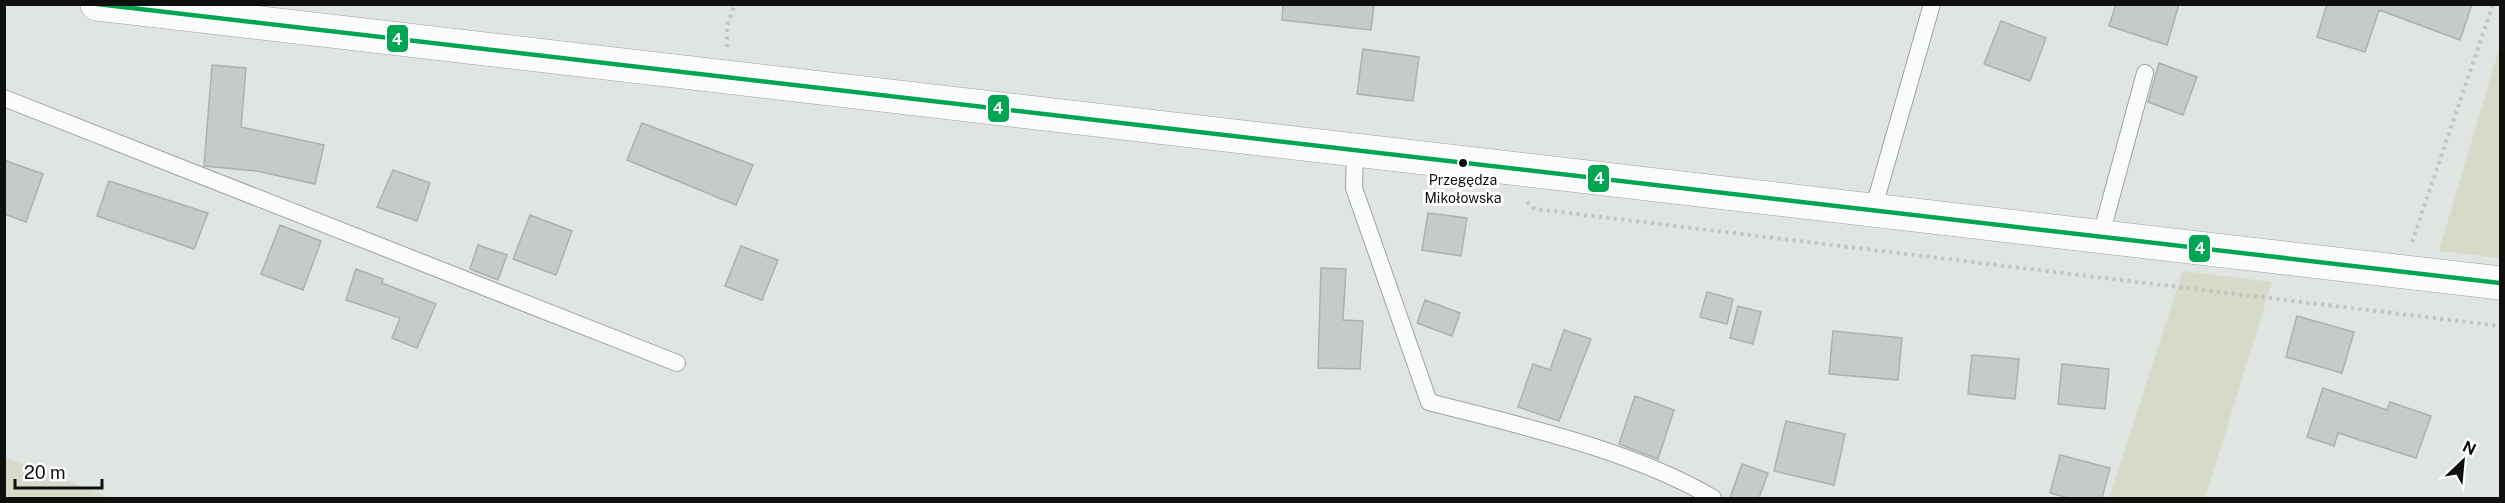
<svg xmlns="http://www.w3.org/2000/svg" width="2505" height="503" font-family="'Public Sans',sans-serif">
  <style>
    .green { fill: #d7d9c9 }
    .building { fill: #c6cac8; stroke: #acb0ae; stroke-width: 1.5 }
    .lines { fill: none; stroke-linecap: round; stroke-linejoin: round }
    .service-casing { stroke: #a0a2a0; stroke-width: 18 }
    .secondary-casing { stroke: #a0a2a0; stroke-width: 34 }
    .path { stroke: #c1c3c1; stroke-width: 4; stroke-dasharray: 3 4.5; stroke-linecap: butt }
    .service { stroke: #fafbfb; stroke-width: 16 }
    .secondary { stroke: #fafbfb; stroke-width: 33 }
    .bus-1-casing { stroke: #fff; stroke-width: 9 }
    .bus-1 { stroke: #00a651; stroke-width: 4.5 }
    .bus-dot { fill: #0e100e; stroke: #fff; stroke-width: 2 }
    .labels { text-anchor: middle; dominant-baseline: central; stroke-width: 6; stroke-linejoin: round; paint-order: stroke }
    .bus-label { font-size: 14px; fill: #0e100e; stroke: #fff }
    .line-badge { stroke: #fff; stroke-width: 2 }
    .badge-label { font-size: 16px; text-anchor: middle; font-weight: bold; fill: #fff }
  </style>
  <rect width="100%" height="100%" fill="#e1e5e2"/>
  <path class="green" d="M2500 46V258L2439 251Z
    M2183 271 2272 282 2205 498H2109Z
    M4 457H5L111 498H5Z"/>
  <path class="building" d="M1283 4H1374L1371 30 1282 20Z
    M2116 4H2179L2167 45 2109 26Z
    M2327 4H2472L2460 40 2379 10 2365 52 2317 37Z
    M2001 21 2046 38 2030 81 1984 64Z
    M1363 49 1419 57 1413 101 1357 94Z
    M2159 63 2197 77 2183 115 2148 102Z
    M212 65 246 68 241 127 324 145 315 184 257 171 204 166Z
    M642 123 753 165 736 205 627 160Z
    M4 160 43 174 26 222 4 214Z
    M393 170 430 183 417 221 377 207Z
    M109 181 208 213 194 249 97 216Z
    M1428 213 1467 218 1461 256 1422 250Z
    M530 215 572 231 556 275 513 259Z
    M280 225 321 241 303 290 261 274Z
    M478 245 507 255 498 280 470 269Z
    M741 246 778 260 762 300 725 286Z
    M1321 268 1346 269 1343 320 1363 321 1360 369 1318 368Z
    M356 269 383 279 382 283 436 304 417 348 392 338 400 318 346 300Z
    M1707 292 1733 299 1727 324 1700 317Z
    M1425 300 1460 313 1452 336 1417 323Z
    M1738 306 1761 312 1753 344 1730 338Z
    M2297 316 2354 332 2342 373 2286 357Z
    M1564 330 1591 339 1559 421 1518 407 1533 364 1550 370Z
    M1833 331 1902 338 1898 380 1829 374Z
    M1972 355 2019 359 2015 399 1968 394Z
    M2062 364 2109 369 2105 409 2058 404Z
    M2323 388 2387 410 2390 402 2431 416 2416 458 2338 433 2334 446 2307 437Z
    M1635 396 1674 410 1658 459 1619 444Z
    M1786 421 1845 434 1834 485 1774 471Z
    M2060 455 2110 468 2102 498H2069L2050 493Z
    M1742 464 1768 473 1759 498H1730Z"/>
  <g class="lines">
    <g class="service-casing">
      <path id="service" d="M4 98 677 363
        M1355 148 1354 188 1429 402C1521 426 1632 450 1713 498
        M1873 210 1932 4
        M2101 235 2145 73"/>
    </g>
    <g class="secondary-casing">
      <path id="secondary" d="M97 4 2500 283"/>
    </g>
    <path class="path" d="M727 47V26L735 4
      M1527 202 1535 209 2500 326
      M2412 242 2493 4"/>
    <use href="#service" class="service"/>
    <use href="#secondary" class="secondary"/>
    <g class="bus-1-casing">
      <path id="bus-1" d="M97 4 2500 283"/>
    </g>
    <use href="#bus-1" class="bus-1"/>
  </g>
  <circle class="bus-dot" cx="1463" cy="163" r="5"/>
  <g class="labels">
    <g class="bus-label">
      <text x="1463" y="180">Przegędza<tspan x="1463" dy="18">Mikołowska</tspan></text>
    </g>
  </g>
  <g class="line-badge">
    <rect x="386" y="24" width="23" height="29" rx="6" fill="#00a651"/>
    <rect x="987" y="94" width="23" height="29" rx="6" fill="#00a651"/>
    <rect x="1587" y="164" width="23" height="29" rx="6" fill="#00a651"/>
    <rect x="2188" y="234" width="23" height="29" rx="6" fill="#00a651"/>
  </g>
  <g class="badge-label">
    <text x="397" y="45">4</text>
    <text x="998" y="114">4</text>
    <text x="1599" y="184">4</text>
    <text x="2200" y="254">4</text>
  </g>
  <rect width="2505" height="503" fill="none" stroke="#0e100e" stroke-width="12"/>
  <g transform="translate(2463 461) rotate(26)" stroke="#ffffff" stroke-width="4.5" paint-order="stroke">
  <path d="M0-4.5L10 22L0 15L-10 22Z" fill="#0e100e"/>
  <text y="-9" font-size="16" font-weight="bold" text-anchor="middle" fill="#0e100e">N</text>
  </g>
  <path d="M15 479v9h87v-9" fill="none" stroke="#0e100e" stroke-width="3"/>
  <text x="24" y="479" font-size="18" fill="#0e100e" stroke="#ffffff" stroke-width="4.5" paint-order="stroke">20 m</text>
</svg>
